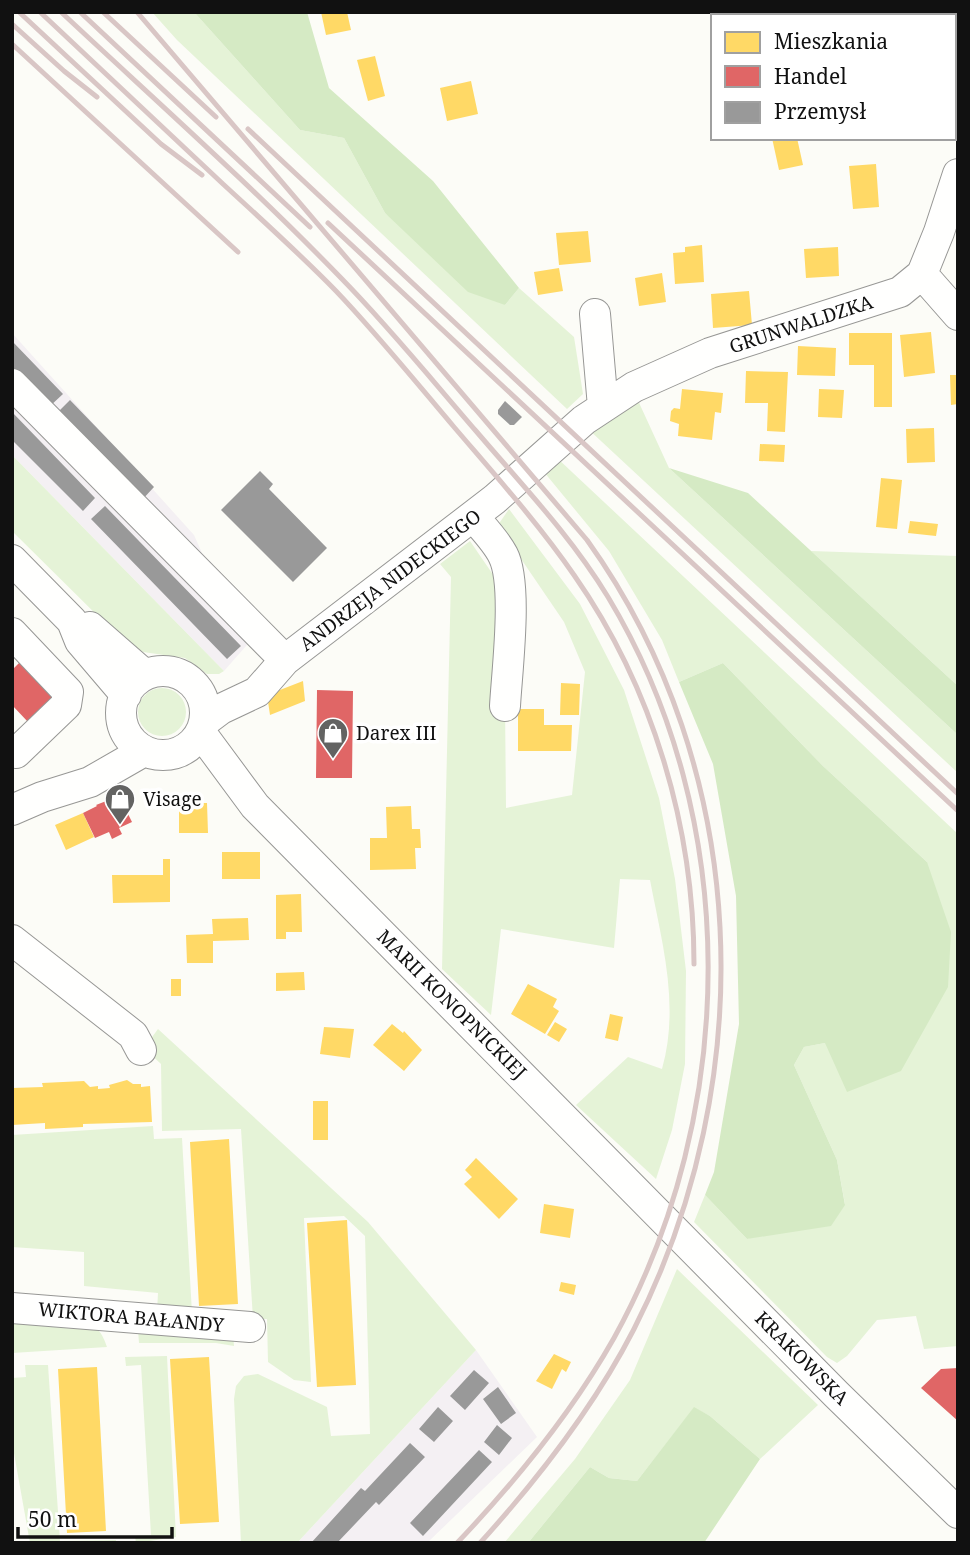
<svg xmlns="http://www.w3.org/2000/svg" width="970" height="1555" font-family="'Noto Serif',serif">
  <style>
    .industrial { fill: #f4f0f3 }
    .green { fill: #e5f3d7 }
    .forest { fill: #d5eac4 }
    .homes { fill: #ffd966 }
    .shops { fill: #e06666 }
    .industry { fill: #999 }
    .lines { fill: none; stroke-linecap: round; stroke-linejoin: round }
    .minor-casing { stroke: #979795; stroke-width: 32 }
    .minor { stroke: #fffffe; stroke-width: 30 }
    .rail { stroke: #d9c6c5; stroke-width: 5 }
    .labels { text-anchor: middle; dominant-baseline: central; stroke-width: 7; stroke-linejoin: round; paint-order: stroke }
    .street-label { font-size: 19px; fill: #111; stroke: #fff }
    .poi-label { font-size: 19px; fill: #111; stroke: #fff; text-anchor: start }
  </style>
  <rect width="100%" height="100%" fill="#fcfcf7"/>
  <path class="industrial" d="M12 333 194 535 202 553 268 621 224 671 12 455Z
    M476 1350 537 1437 427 1543H297Z"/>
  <path class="green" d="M152 12H194L300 130 344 138 385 213 505 305 519 288 574 337 583 394 567 409 177 40Z
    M635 394 669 468 958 735V773L587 428Z
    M12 455 224 671 219 674H207L185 658 143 652 116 634 12 531Z
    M556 457 958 834V1346L924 1349 916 1316 877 1320 847 1356 837 1363 827 1357 694 1222 705 1195 747 1239 845 1204 837 1160 794 1065 804 1047 825 1043 927 862 823 766 723 663 679 682 662 640 609 551 544 472Z
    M509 509 580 604 624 690 659 798 675 879 686 971 685 1064 672 1130 656 1179 576 1105 628 1057 662 1069C680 1005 662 943 650 880L620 879 614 948 501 929 491 1015 442 969 451 577 440 564 470 541 496 579 504 597 506 808 572 795 585 672 564 622 498 525Z
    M811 551 958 556V686Z
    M138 712a24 24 0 1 1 48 0a24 24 0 1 1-48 0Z
    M158 1029 368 1222 476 1350 297 1543H241L234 1399 236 1386 244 1376 258 1374 327 1407 331 1436 370 1434 365 1236 344 1216 304 1218 311 1382 294 1380 268 1362 267 1319H253L241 1129 162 1131 161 1064 144 1048Z
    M153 1126 154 1139 182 1138 192 1313 157 1312 158 1293 84 1286V1252L12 1247V1135Z
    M677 1269 818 1405 760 1459 710 1416 694 1408 637 1481 609 1478 590 1467 528 1543H504L575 1459 630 1380Z
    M76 1321C95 1324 101 1329 107 1347L12 1353V1323L75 1329Z
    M138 1330 233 1334 234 1346 216 1343H139Z
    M167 1356 176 1537 136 1543 135 1536 151 1535 141 1365 126 1366 125 1357Z
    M25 1365H48L60 1541 116 1540V1543H30L12 1442V1378L26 1377Z"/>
  <path class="forest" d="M194 12H307L329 88 433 181 519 288 505 305 468 292 385 213 344 138 300 130Z
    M669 468 748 493 958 686V735Z
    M723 663 823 766 927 862 951 932 948 987 901 1071 847 1092 825 1043 804 1047 794 1065 837 1160 845 1205 831 1226 747 1239 705 1195 714 1172 739 1024 736 896 713 764 679 682Z
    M694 1407 710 1416 760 1459 704 1543H528L590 1467 609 1478 637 1481Z"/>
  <path class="homes" d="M321 12H347L351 30 326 35Z
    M930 12H958V34L954 35V16H931Z
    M375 56 385 96 368 101 357 60Z
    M471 81 478 114 447 121 440 88Z
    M772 138H797L803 165 779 170Z
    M876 164 879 207 853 209 849 166Z
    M588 231 591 262 559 265 556 233Z
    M702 245 704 282 675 284 673 253 685 252V247Z
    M838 247 839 276 806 278 804 249Z
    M559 268 563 291 538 295 534 272Z
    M662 273 666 302 639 306 635 278Z
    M749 291 752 325 713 328 711 294Z
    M931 332 935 373 904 377 900 335Z
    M849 333H892V407H874V365H849Z
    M798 346 836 348 835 376 797 375Z
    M746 371 788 372 785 432 767 431 768 403H745Z
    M950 375H958V404L951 405Z
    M682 389 723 393 721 413 715 412 712 440 678 436 679 424 670 421 671 411 674 408 680 409Z
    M819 389 844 390 842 418 818 417Z
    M934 428 935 462 907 463 906 429Z
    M760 444 785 445 784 462 759 461Z
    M881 478 902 480 897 529 876 527Z
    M910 521 938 524 936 536 908 533Z
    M303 681 305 701 270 715 267 695Z
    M561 683 580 684 579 715H560Z
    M518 709H544V725H572L571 751H518Z
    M179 803H207L208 833H179Z
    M411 806 412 829H420L421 848H415L416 869 370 870V838H387L386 807Z
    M83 813 94 837 66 850 55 825Z
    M222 852H260V879H222Z
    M163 859H170V902L113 903 112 875H163Z
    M301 894 302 932H286V939H276V895Z
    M248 918 249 940 213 941V963H187L186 935 213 934 212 919Z
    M304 972 305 990 276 991V973Z
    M171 979H181V996H171Z
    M528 984 557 999 553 1007 559 1011 545 1034 511 1014Z
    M610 1014 623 1017 618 1041 605 1038Z
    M555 1022 567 1029 559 1042 547 1035Z
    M392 1024 403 1033 404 1031 422 1050 404 1071 373 1045Z
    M324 1027 354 1029 350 1058 320 1054Z
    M127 1080 133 1084H141V1087L150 1086 152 1122 83 1124V1127L45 1129V1123L12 1125V1088L43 1087 42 1083 84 1081 90 1087 98 1086V1089L110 1088 109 1085Z
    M313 1101H328V1140H313Z
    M229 1139 238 1304 199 1306 190 1142Z
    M476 1158 518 1199 499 1219 464 1184 472 1177 465 1170Z
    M544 1204 574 1209 570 1238 540 1233Z
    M347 1220 356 1385 317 1387 307 1223Z
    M561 1282 576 1285 574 1295 559 1291Z
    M554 1354 571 1362 566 1372 562 1369 552 1389 536 1381Z
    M209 1357 219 1522 180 1524 170 1359Z
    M97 1367 106 1531 67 1533 58 1369Z"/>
  <path class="shops" d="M23 659 57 694 28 722 12 705V670Z
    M317 690 353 691 352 778H316Z
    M119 796 132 822 119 828 122 834 112 839 109 832 95 838 83 813 97 806 96 805Z
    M958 1368V1421L921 1388 941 1369Z"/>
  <path class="industry" d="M12 341 63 394 49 407 12 369Z
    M70 400 154 487 141 501 56 414Z
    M505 401 522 417 514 425H510L498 414V410Z
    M12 412 95 498 83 511 12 440Z
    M260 471 273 484 269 489 327 548 293 582 221 510Z
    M105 506 241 646 227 659 91 519Z
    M474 1370 489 1383 465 1410 450 1396Z
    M498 1387 516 1413 501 1424 483 1399Z
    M438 1407 453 1421 434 1442 419 1429Z
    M497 1425 512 1438 499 1455 484 1442Z
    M410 1443 425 1457 379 1505 376 1502 337 1543H311L361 1488 365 1491Z
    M479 1450 492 1462 423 1536 410 1523Z"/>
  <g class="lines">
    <g class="minor-casing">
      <path id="minor" d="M922 274 958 315
        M595 314 603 407
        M12 384 285 660
        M473 516C483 528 496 541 503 555 518 584 507 670 505 706
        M12 560 72 621 80 641 126 695
        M90 627 145 675
        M12 633 68 692 66 705 16 753
        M121 713a42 42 0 1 1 84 0a42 42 0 1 1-84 0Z
        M205 721 221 709 257 692 285 660 495 499 584 420 634 387 710 353 900 292 922 274 939 232 958 174
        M201 733 255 806 836 1394 958 1513
        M12 810 42 797 90 782 144 751
        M12 940 133 1035 141 1050
        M12 1308 250 1327"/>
    </g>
    <use href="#minor" class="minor"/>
    <path class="rail" d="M19 12 161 144 202 175
      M40 12C101 70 162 127 223 184 261 219 300 254 336 291 377 334 415 381 454 427 495 475 538 523 574 575 653 688 694 827 694 964
      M61 12C155 100 252 186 342 279 389 327 432 380 476 431 522 485 571 536 608 597 742 819 739 1112 614 1338 571 1414 517 1480 457 1543
      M80 12 310 227
      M103 12 216 117
      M137 12 587 540C752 770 761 1080 634 1329 594 1407 539 1478 480 1543
      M12 24 64 71 97 97
      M12 44 238 252
      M248 129 958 794
      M328 223 958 811"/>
  </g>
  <defs>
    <g id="shop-pin" transform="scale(1.575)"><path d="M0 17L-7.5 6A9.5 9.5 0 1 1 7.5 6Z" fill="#636362" stroke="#fff"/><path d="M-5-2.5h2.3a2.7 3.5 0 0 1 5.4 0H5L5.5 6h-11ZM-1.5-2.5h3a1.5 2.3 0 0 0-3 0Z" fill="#fff"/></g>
  </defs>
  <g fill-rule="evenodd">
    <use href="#shop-pin" x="333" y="733"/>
    <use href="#shop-pin" x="120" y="799"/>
  </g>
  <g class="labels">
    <g class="street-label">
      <text transform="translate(801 324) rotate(-18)">GRUNWALDZKA</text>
      <text transform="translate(390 580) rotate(-37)">ANDRZEJA NIDECKIEGO</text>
      <text transform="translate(452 1004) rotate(45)">MARII KONOPNICKIEJ</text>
      <text transform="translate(131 1317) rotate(5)">WIKTORA BAŁANDY</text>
      <text transform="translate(802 1358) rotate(45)">KRAKOWSKA</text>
    </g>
    <g class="poi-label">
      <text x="356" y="733">Darex III</text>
      <text x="143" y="799">Visage</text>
    </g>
  </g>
  <rect width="970" height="1555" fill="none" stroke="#111111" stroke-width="28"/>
  <rect x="711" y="14" width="245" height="126" fill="#ffffff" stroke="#a0a0a0" stroke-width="2"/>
  <rect x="725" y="32" width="35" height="21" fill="#ffd966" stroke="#a0a0a0" stroke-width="2"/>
  <text x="774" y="49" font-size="21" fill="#111111">Mieszkania</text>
  <rect x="725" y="66" width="35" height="21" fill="#e06666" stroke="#a0a0a0" stroke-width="2"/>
  <text x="774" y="84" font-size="21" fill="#111111">Handel</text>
  <rect x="725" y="102" width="35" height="21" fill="#999999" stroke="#a0a0a0" stroke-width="2"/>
  <text x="774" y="119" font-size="21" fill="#111111">Przemysł</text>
  <path d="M18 1527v10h154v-10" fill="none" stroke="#111111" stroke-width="3.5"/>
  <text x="28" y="1527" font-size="21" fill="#111111" stroke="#ffffff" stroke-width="5" paint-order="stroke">50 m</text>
</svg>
